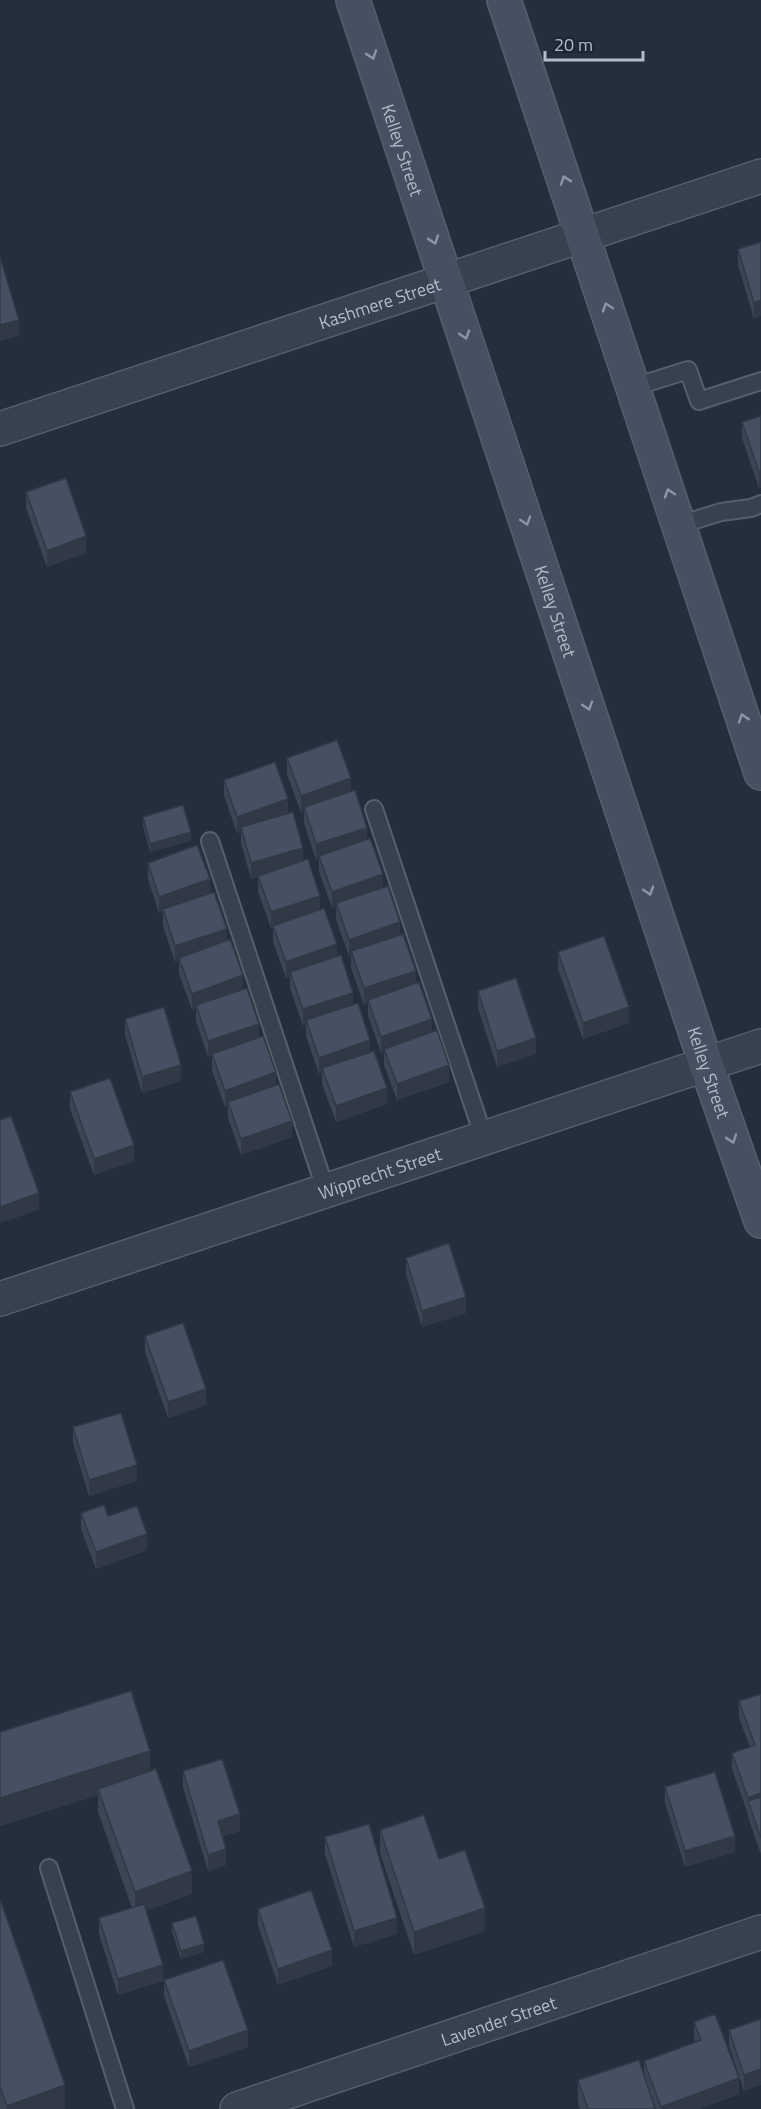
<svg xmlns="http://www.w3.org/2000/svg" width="761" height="2109" font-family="'Titillium Web',sans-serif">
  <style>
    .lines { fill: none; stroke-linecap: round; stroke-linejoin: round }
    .service-casing { stroke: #565f6c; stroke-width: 20 }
    .minor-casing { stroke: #565f6c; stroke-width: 36 }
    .secondary-casing { stroke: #565f6c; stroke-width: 36 }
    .service { stroke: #38414e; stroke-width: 16 }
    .minor { stroke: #38414e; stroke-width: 33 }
    .secondary { stroke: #465061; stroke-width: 33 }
    .wall { fill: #3b4654 }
    .shaded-wall { fill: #303945 }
    .building { fill: #455162; stroke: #303945; stroke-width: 1.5 }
    .oneway { stroke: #8e96a5 }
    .labels { text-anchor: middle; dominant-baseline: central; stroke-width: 4.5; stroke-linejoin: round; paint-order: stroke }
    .street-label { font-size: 18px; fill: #b4bcc9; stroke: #1d2633 }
  </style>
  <rect width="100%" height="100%" fill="#242f3e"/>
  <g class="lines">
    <g class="service-casing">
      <path id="service" d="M634 387 688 370 699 401 761 381
        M679 525 721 512 751 508 761 504
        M374 809 484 1138
        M210 841 326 1191
        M49 1868 125 2109"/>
    </g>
    <g class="minor-casing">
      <g id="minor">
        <path id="s1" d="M0 429 761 176"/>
        <path id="s2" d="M0 1299 761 1046"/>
        <path id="s3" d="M237 2109 761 1932"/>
      </g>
    </g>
    <g class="secondary-casing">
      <g id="secondary">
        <path id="s4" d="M353 0 706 1064 761 1221"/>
        <path d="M504 0 761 773"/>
      </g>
    </g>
    <use href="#service" class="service"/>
    <use href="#minor" class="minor"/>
    <use href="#secondary" class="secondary"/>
  </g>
  <path class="wall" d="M761 242 754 319 738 265V249Z
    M761 416V488H759L742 438V422Z
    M26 492 86 553 47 567 26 508Z
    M287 758 351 792 449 1082 397 1100 384 1065V1052L381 1053 368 1016V1003L364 1005 351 968V955L349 956 336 920V907L332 908 319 872V859L316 860 304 823V812L301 813 287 774Z
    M224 780 288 814 303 860 370 1052 387 1104 336 1122 322 1084V1072L319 1074 306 1036V1024L303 1026 290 988V977L286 978 273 942V928H271L258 892V877L251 879 241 843V832L237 833 224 796Z
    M143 817 191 841 150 852 143 826Z
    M148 863 210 893 227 940 259 1038 276 1085 292 1137 241 1155 228 1118V1106L225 1107 212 1071V1056L208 1057 196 1021V1008L192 1010 179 974V961L175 962 163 926V912L159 913 148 879Z
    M558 952 629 1023 583 1039 558 969Z
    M478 991 536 1054 497 1067 478 1008Z
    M125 1019 181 1081 142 1093 125 1035Z
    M70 1092 134 1161 94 1175 70 1109Z
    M406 1258 466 1313 422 1327 406 1274Z
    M145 1336 206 1405 168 1418 145 1352Z
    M73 1427 137 1481 89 1496 73 1443Z
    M81 1513 108 1516 147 1550 96 1569 81 1529Z
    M761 1694V1854L748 1817V1814L732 1769V1753L750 1747 739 1718V1701Z
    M150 1771 192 1894 146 1910 163 1981 118 1995 99 1934V1918L132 1908 98 1812V1795L0 1826Z
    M183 1771 240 1831 223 1836 226 1865 208 1871 183 1787Z
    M665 1787 735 1852 685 1867 665 1803Z
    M380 1830 439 1859 485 1931 414 1955 380 1853Z
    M325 1837 397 1934 354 1947 325 1854Z
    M0 1899 65 2109H0Z
    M258 1909 332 1966 278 1985 258 1925Z
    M172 1923 204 1952 181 1959 172 1932Z
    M164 1980 248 2047 189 2067 164 1996Z
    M761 2019 744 2091 729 2046V2030Z
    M694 2022 739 2094 699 2109H656L650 2093 655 2109H580L578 2103V2080L644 2075V2061L695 2042 694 2038Z"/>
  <path class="shaded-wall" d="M761 300V316L754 319V303Z
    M19 320V336L0 341V325Z
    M761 471V488H759V472Z
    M86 536V553L47 567V551Z
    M351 778V794L304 807V812L301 813V796Z
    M288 799V815L241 827V832L237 833V817Z
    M367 828V844L319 856V859L316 860V844Z
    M191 832V841L150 852V844Z
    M303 848V864L251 879V863Z
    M383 874V890L336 903V907L332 908V892Z
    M210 879V895L163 909V912L159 913V897Z
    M320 896V912L271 928V912Z
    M400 922V938L351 951V955L349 956V940Z
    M227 929V945L179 958V961L175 962V946Z
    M337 944V960L290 972V977L286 978V962Z
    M416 971V987L368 1000V1003L364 1005V988Z
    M243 975V991L196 1005V1008L192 1010V994Z
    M353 993V1009L306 1020V1024L303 1026V1009Z
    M629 1007V1023L583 1039V1023Z
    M432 1019V1035L384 1049V1052L381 1053V1037Z
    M259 1024V1040L208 1057V1041Z
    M536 1038V1054L497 1067V1051Z
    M370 1040V1056L322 1068V1072L319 1074V1058Z
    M181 1065V1081L142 1093V1077Z
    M449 1065V1082L397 1100V1084Z
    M276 1072V1088L228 1102V1106L225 1107V1091Z
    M387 1088V1104L336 1122V1106Z
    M292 1121V1137L241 1155V1139Z
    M134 1145V1161L94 1175V1159Z
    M39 1193V1210L0 1223V1207Z
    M466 1297V1313L422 1327V1311Z
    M206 1389V1405L168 1418V1402Z
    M137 1465V1481L89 1496V1480Z
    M147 1534V1550L96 1569V1552Z
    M150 1751V1779L98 1789V1795L0 1826V1798Z
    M761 1793V1809L748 1801V1814V1798Z
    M240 1814V1831L218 1838V1821Z
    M735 1836V1852L685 1867V1851Z
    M226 1849V1865L208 1871V1855Z
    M192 1871V1894L135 1915V1892Z
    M485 1908V1931L414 1955V1932Z
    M397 1918V1934L354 1947V1931Z
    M204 1944V1952L181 1959V1951Z
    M332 1950V1966L278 1985V1969Z
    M163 1965V1981L118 1995V1979Z
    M248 2030V2047L189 2067V2051Z
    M761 2069V2085L744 2091V2075Z
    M739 2078V2094L699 2109H661V2107Z
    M65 2085V2109H7V2106Z"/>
  <path class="building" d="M761 242V300L754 303 738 249Z
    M0 257 19 320 0 325Z
    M761 416V471L759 472 742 422Z
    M66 478 86 536 47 551 26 492Z
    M337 740 351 778 301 796 287 758Z
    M275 762 288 799 237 817 224 780Z
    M355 790 367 828 316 844 304 807Z
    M183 805 191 832 150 844 143 817Z
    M293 812 303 848 251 863 241 827Z
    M370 838 383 874 332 892 319 856Z
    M197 845 210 879 159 897 148 863Z
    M308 859 320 896 271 912 258 876Z
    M388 886 400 922 349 940 336 903Z
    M214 892 227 929 175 946 163 909Z
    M324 908 337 944 286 962 273 926Z
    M403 934 416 971 364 988 351 951Z
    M604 936 629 1007 583 1023 558 952Z
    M230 939 243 975 192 994 179 958Z
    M341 955 353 993 303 1009 290 972Z
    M516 978 536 1038 497 1051 478 991Z
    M419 982 432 1019 381 1037 368 1000Z
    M247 988 259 1024 208 1041 196 1005Z
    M358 1003 370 1040 319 1058 306 1020Z
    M164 1007 181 1065 142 1077 125 1019Z
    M437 1030 449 1065 397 1084 384 1049Z
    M263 1036 276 1072 225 1091 212 1054Z
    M374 1051 387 1088 336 1106 322 1068Z
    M110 1078 134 1145 94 1159 70 1092Z
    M279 1084 292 1121 241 1139 228 1102Z
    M11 1116 39 1193 0 1207V1120Z
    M449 1243 466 1297 422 1311 406 1258Z
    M183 1323 206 1389 168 1402 145 1336Z
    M121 1413 137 1465 89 1480 73 1427Z
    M104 1505 108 1516 137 1506 147 1534 96 1552 81 1513Z
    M131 1691 150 1751 0 1798V1732Z
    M761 1694V1793L748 1798 732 1753 755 1745 739 1701Z
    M222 1759 240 1814 218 1821 226 1849 208 1855 183 1771Z
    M156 1769 192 1871 135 1892 98 1789Z
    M715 1772 735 1836 685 1851 665 1787Z
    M761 1797V1838L748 1801Z
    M424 1815 439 1859 465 1850 485 1908 414 1932 380 1830Z
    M369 1824 397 1918 354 1931 325 1837Z
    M311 1890 332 1950 278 1969 258 1909Z
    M0 1899 65 2085 7 2106 0 2087Z
    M144 1904 163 1965 118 1979 99 1918Z
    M196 1916 204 1944 181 1951 172 1923Z
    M223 1960 248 2030 189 2051 164 1980Z
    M715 2014 739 2078 661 2107 644 2061 701 2040 694 2022Z
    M761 2019V2069L744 2075 729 2030Z
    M639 2060 655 2109H588L578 2080Z"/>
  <defs><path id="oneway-chevron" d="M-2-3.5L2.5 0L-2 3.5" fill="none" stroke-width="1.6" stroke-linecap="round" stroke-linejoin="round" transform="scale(1.5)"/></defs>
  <g class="oneway">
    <use href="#oneway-chevron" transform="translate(372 55) rotate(71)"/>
    <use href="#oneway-chevron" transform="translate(565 180) rotate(-109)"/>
    <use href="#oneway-chevron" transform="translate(434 240) rotate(71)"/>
    <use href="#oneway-chevron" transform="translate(607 307) rotate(-108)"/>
    <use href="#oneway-chevron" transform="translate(465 335) rotate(72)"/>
    <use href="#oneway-chevron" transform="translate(669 493) rotate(-108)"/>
    <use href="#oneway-chevron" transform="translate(526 521) rotate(72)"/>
    <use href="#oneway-chevron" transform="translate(588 706) rotate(72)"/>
    <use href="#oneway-chevron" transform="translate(743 718) rotate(-108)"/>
    <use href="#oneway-chevron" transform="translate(649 891) rotate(72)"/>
    <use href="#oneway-chevron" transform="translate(732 1139) rotate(71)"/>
  </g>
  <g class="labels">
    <g class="street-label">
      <text stroke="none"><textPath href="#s4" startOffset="158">Kelley Street</textPath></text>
      <text stroke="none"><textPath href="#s1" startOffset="400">Kashmere Street</textPath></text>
      <text stroke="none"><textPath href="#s4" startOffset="644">Kelley Street</textPath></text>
      <text stroke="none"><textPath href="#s4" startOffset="1130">Kelley Street</textPath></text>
      <text stroke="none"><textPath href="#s2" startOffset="400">Wipprecht Street</textPath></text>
      <text stroke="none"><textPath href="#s3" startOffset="276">Lavender Street</textPath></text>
    </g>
  </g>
  <path d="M545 51v9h98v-9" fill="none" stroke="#b4bcc9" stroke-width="3"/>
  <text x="554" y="51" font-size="18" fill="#b4bcc9" stroke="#1d2633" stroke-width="4.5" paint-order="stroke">20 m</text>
</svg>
